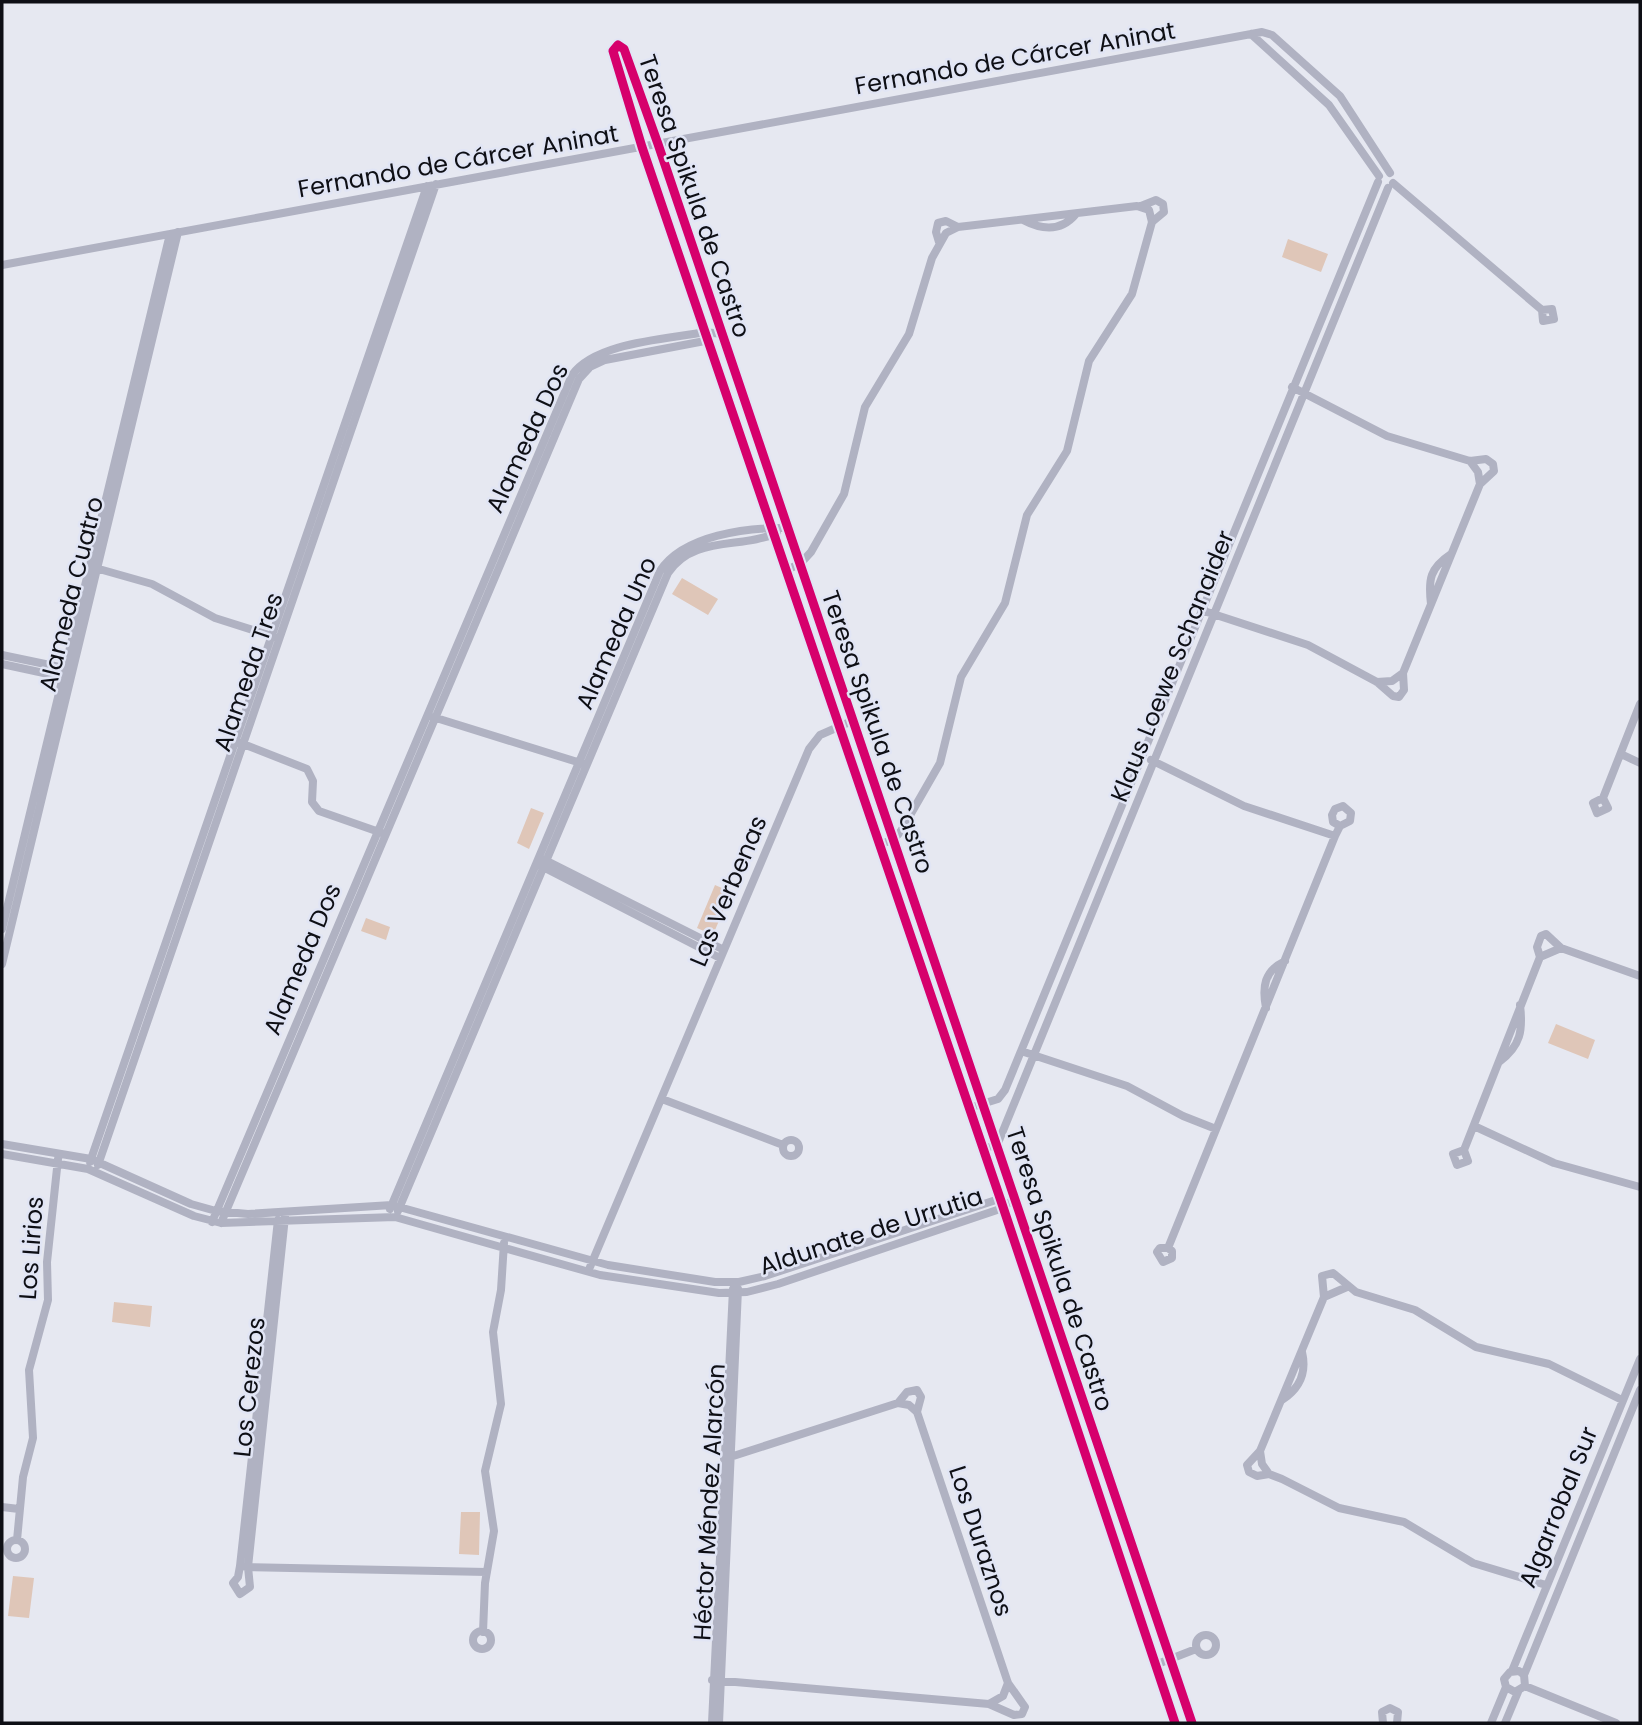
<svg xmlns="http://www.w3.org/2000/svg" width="1642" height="1725" font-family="Poppins,sans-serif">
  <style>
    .green { fill: #dfc6b8 }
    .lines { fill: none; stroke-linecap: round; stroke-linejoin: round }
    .minor { stroke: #b0b2c2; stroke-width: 8 }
    .cycleway-casing { stroke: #e1e5f5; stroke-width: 13 }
    .cycleway { stroke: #d6006c; stroke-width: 9 }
    .labels { text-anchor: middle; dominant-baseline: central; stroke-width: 5; stroke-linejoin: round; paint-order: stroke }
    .street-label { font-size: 24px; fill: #0e0f15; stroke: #e1e5f5 }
  </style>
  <rect width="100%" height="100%" fill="#e6e8f1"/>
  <path class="green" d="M1288 239 1328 254 1321 272 1282 257Z
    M682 578 718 599 708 615 672 594Z
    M531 808 544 813 529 849 517 843Z
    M715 885 731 892 713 935 697 928Z
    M366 918 390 927 386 940 361 931Z
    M1556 1024 1595 1040 1588 1059 1548 1043Z
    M114 1302 152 1306 150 1327 112 1322Z
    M461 1512H480L479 1555 459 1554Z
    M13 1576 34 1578 29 1618 8 1616Z"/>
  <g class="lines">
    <path class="minor" d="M1251 34 1329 105 1379 176
      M1393 183 1542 310 1543 321 1554 319 1552 309 1542 310
      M1141 206 1156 200 1163 204 1164 212 1152 222
      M1023 220C1042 230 1061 232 1076 214
      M939 242 936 232 938 223 946 221 958 227
      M2 265 1262 32 1272 35 1340 96 1390 173
      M1292 387 1387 436 1470 461 1486 459 1493 464 1494 471 1480 484
      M92 567 152 584 215 618 275 637
      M786 570 800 564 811 552 844 494 865 407 909 334 932 258 946 233 958 227 1137 206 1149 210 1152 222 1132 294 1089 361 1067 451 1027 515 1005 603 961 677 940 763 901 831 894 839 879 845
      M1431 604C1428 579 1430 568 1451 554
      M1201 610 1308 645 1377 682 1393 696 1399 697 1404 690 1403 673 1480 484 1478 472 1470 461
      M2 655 69 669
      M2 664 67 678
      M1377 682 1392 681 1403 673
      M433 717 584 764
      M238 742 307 769 313 781 312 802 319 811 382 833
      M1621 754 1640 763
      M1151 760 1244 806 1335 836
      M1603 798 1608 808 1597 813 1593 803 1603 798 1640 704
      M545 860 724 950
      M541 866 720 958
      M2 929 170 234
      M1540 957 1537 947 1541 936 1546 934 1561 948 1640 976
      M2 964 178 232
      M1266 1008C1262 987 1264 971 1285 961
      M1021 1051 1127 1086 1183 1116 1216 1129
      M1499 1062C1521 1046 1523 1030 1520 1005
      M662 1099 783 1145
      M969 1108 998 1099 1005 1090 1378 182
      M1474 1126 1554 1163 1640 1187
      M783 1148a8 8 0 1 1 16 0a8 8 0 1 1-16 0Z
      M2 1144 91 1159 191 1204 216 1211 248 1214 392 1205 608 1265 715 1282H739L765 1276 1002 1198
      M983 1150 998 1143 1388 188
      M1464 1150 1453 1154 1457 1165 1468 1161 1464 1150 1540 957 1561 948
      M2 1154 88 1169 194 1216 221 1223 395 1217 600 1275 719 1293 747 1292 778 1284 1003 1208 1016 1197
      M90 1162 427 186
      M98 1165 436 184
      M390 1209 660 571C683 535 748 527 788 528
      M398 1211 668 573C693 535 741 549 777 533
      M278 1220 240 1566 238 1577 233 1583 240 1594 250 1587 248 1567 285 1217
      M212 1222 572 375C595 342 668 339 705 332L722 334
      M221 1223 579 379 590 367 605 360 710 340
      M1168 1248H1160L1157 1252 1163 1262 1172 1258V1251L1168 1248 1335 836 1340 826 1350 821 1351 813 1343 806 1335 809 1332 815 1333 822 1340 826
      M590 1267 809 749 820 735 852 721
      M1324 1297 1347 1287
      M1282 1400C1300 1388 1307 1373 1302 1352
      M898 1403 907 1392 917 1390 921 1397 917 1412
      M1260 1451 1262 1464 1269 1474
      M2 1507 19 1509
      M17 1540 23 1477 33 1438 29 1370 48 1300 47 1262 58 1159
      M7 1549a9 9 0 1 1 18 0a9 9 0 1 1-18 0Z
      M246 1567 487 1572
      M1546 1585 1473 1563 1404 1522 1339 1508 1282 1479 1269 1474 1257 1476 1249 1472 1247 1465 1260 1451 1324 1297 1322 1276 1333 1273 1356 1292 1415 1310 1476 1347 1549 1364 1622 1400
      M473 1640a9 9 0 1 1 18 0a9 9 0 1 1-18 0Z
      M483 1632 485 1583 494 1531 485 1471 501 1404 493 1332 501 1290 504 1243
      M1196 1645a10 10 0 1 1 20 0a10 10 0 1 1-20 0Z
      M1155 1665 1196 1649
      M1512 1671 1640 1359
      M1524 1675 1519 1671 1510 1672 1504 1679 1506 1687 1515 1692 1525 1686 1524 1675 1640 1390
      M712 1680 989 1704 1014 1715 1022 1714 1025 1707 1008 1683 917 1412 909 1405 898 1403 724 1459
      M1525 1686 1616 1723
      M989 1704 1003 1696 1008 1683
      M712 1723 733 1289
      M719 1723 738 1289
      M1175 1723 1000 1198 642 147 613 51 618 45 624 49 658 144 1192 1723
      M1383 1723 1382 1712 1390 1708 1398 1712 1397 1723
      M1491 1723 1506 1687
      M1505 1723 1518 1692"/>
    <g class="cycleway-casing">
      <path id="cycleway" d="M1175 1723 1000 1198 642 147 613 51 618 45 624 49 658 144 1192 1723"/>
    </g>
    <use href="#cycleway" class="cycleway"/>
  </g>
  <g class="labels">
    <g class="street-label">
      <text transform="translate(1015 58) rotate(-10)">Fernando de Cárcer Aninat</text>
      <text transform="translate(458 161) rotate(-10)">Fernando de Cárcer Aninat</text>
      <text transform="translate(695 196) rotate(71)">Teresa Spikula de Castro</text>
      <text transform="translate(527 438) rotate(-65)">Alameda Dos</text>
      <text transform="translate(71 594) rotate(-76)">Alameda Cuatro</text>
      <text transform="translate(616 633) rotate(-66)">Alameda Uno</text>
      <text transform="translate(1172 666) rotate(-68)">Klaus Loewe Schanaider</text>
      <text transform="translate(248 672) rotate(-71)">Alameda Tres</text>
      <text transform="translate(878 732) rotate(71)">Teresa Spikula de Castro</text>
      <text transform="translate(728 891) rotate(-67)">Las Verbenas</text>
      <text transform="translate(302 959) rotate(-67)">Alameda Dos</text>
      <text transform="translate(871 1231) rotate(-18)">Aldunate de Urrutia</text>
      <text transform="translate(31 1248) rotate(-86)">Los Lirios</text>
      <text transform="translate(1060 1269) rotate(72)">Teresa Spikula de Castro</text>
      <text transform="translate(249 1387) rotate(-84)">Los Cerezos</text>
      <text transform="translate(709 1502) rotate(-87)">Héctor Méndez Alarcón</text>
      <text transform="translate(1558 1507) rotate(-68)">Algarrobal Sur</text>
      <text transform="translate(981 1541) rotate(72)">Los Duraznos</text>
    </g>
  </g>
  <rect width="1642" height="1725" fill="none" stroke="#0e0f15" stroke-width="7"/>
</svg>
